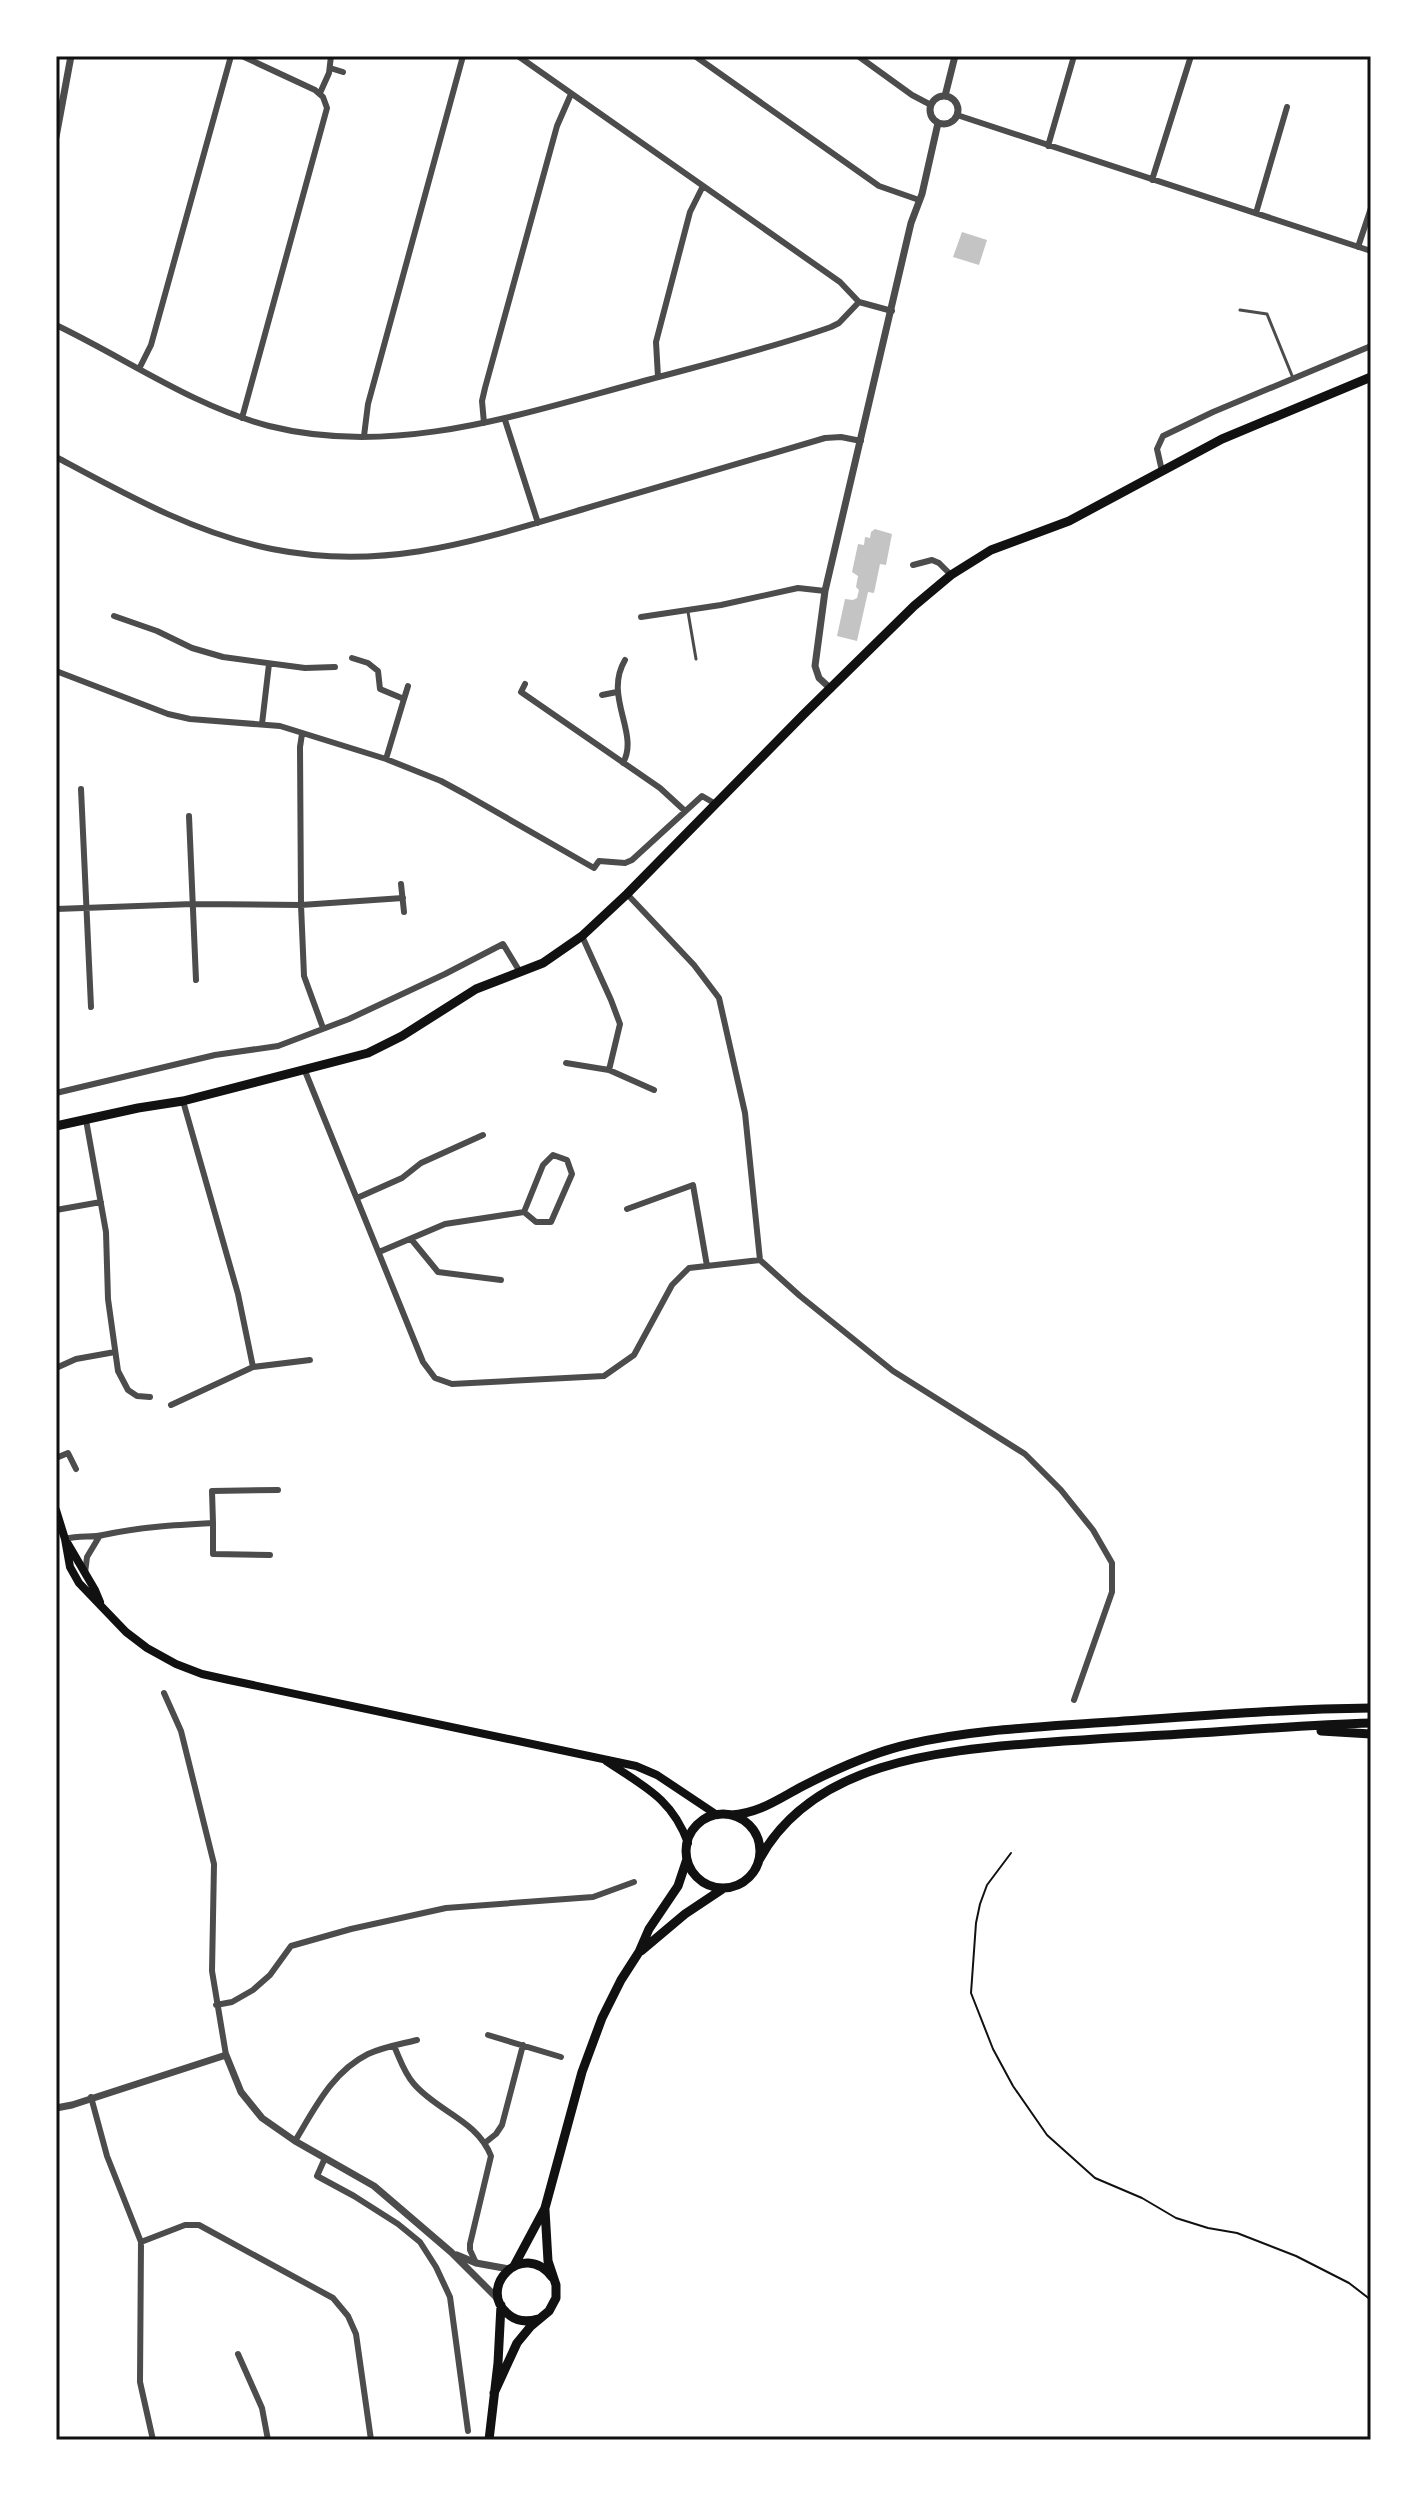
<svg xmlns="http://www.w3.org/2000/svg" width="1427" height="2496" font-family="'Exo 2',sans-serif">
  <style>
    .building { fill: #c4c4c4 }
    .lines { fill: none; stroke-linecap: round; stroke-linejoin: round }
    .path { stroke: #111; stroke-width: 2 }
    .service { stroke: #4c4c4c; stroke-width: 3 }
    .minor { stroke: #4c4c4c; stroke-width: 6 }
    .tertiary { stroke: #4c4c4c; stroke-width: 7 }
    .secondary { stroke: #111; stroke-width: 8 }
    .primary { stroke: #111; stroke-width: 9 }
    .neatline { fill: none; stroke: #111; stroke-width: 3 }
  </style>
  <rect width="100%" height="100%" fill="#fff"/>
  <path class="building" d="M962 232 987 240 979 265 953 257Z
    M875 529 892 534 886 565 880 564 874 593 868 592 857 641 837 636 845 599 853 600 857 598 859 590 856 587 858 576 852 572 858 544 864 545 865 537 870 538 871 532Z"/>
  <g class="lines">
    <path class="path" d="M1011 1853 987 1885 980 1904 976 1923 971 1993 993 2049 1013 2086 1047 2135 1095 2178 1142 2198 1176 2218 1208 2228 1237 2233 1296 2256 1349 2283 1371 2300"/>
    <path class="service" d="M1240 310 1267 314 1293 378
      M688 612 696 659"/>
    <path class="minor" d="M518 56 840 282 859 302 892 311
      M695 56 879 186 919 200
      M858 56 912 95 931 105
      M330 68 343 72
      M320 93 329 73 331 56
      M957 115 1371 251
      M1048 146 1074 56
      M1152 180 1191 56
      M1256 213 1287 107
      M1358 247 1371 208
      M56 325C127 359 193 406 269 426 392 457 515 416 633 384 698 366 766 350 831 327L839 323 859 302
      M139 369 151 345 231 56
      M658 377 656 342 690 212 703 186
      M242 418 327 108 323 97 315 90 242 56
      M505 420 538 523
      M484 423 482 401 485 388 557 126 571 94
      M364 436 368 404 463 56
      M56 457C125 494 194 533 272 549 387 572 478 540 587 508 666 485 745 461 825 438L841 437 861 441
      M1162 471 1157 449 1163 436 1213 412 1371 346
      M913 565 932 560 939 563 951 575
      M114 616 157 631 192 648 223 657 305 668 335 667
      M641 617 721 605 798 588 825 591
      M352 658 368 663 378 671 380 689 404 699 386 759
      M56 671 168 714 190 719 280 726 386 759 441 781 465 794 594 868 599 861 625 863 632 860 702 796 714 803
      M525 684 521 692 660 788 685 811
      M602 695 617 692
      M404 699 408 686
      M262 724 269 664
      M302 734 300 747 301 905 304 976 323 1028
      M623 763C640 733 603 697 625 660
      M81 789 91 1007
      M189 816 196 980
      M401 884 404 912
      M627 894 694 965 719 998 745 1113 760 1260 800 1296 893 1371 1025 1454 1061 1490 1093 1530 1112 1563V1592L1074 1700
      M56 909 193 904 301 905 403 898
      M582 936 611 1000 620 1024 609 1070 654 1090
      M566 1063 609 1070
      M305 1071 423 1362 435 1378 452 1384 604 1376 634 1355 672 1285 689 1268 760 1260
      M56 1093 215 1055 278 1046 349 1019 445 974 503 944 520 972
      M86 1120 106 1232 108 1299 118 1371 128 1390 137 1396 150 1397
      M357 1198 402 1178 421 1163 483 1135
      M627 1209 693 1185 707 1266
      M56 1210 101 1202
      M411 1239 438 1272 501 1280
      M379 1252 445 1224 524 1212 536 1222H551L572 1174 567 1160 553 1155 543 1165 524 1212
      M253 1367 310 1360
      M56 1368 76 1359 115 1352
      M171 1405 253 1367 238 1294 183 1101
      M56 1458 68 1453 76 1469
      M213 1523V1554L270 1555
      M65 1539C80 1535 92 1538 103 1535 140 1527 175 1525 213 1523L212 1491 278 1490
      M85 1573 87 1557 99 1537
      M164 1693 181 1731 214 1864 212 1971 226 2055
      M216 2005 232 2002 253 1990 270 1975 291 1946 351 1929 446 1908 593 1897 634 1882
      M488 2035 561 2057
      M394 2046C400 2059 404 2073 414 2084 438 2112 477 2120 491 2156L470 2244V2250L476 2263
      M91 2097 107 2156 141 2242 140 2382 153 2440
      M295 2141C315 2108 332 2072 368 2054 383 2047 401 2044 417 2040
      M486 2142 496 2134 502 2125 523 2045
      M325 2158 317 2176 354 2196 398 2224 420 2242 436 2267 450 2297 468 2431
      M141 2242 185 2225H199L333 2298 348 2316 356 2334 371 2440
      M238 2354 262 2408 268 2440"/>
    <path class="tertiary" d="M930 110a14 14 0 1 1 28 0a14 14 0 1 1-28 0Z
      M945 96 955 56
      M56 137 71 56
      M831 689 819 678 815 666 825 591 911 223 922 194 938 123
      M56 2108 72 2105 226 2055 241 2092 262 2118 295 2141 374 2186 451 2252 497 2298
      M457 2255 476 2263 509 2269"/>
    <path class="secondary" d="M56 1510 65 1539 70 1567 79 1583 126 1632 147 1648 176 1664 202 1674 229 1680 636 1766 657 1775 717 1815
      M68 1544 95 1590 100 1602
      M606 1761C643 1786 672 1798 688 1843"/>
    <path class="primary" d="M56 1126 138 1108 183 1101 368 1053 402 1036 476 989 543 963 582 936 627 894 804 714 914 606 951 575 991 550 1069 521 1222 439 1371 377
      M1321 1731 1371 1734
      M686 1851a37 37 0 1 1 74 0a37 37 0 1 1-74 0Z
      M731 1815C760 1813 778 1799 803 1786 838 1768 873 1752 910 1744 976 1729 1043 1727 1110 1722 1196 1716 1284 1709 1371 1708
      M759 1860C812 1762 938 1751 1037 1743 1080 1740 1122 1737 1165 1735 1233 1731 1302 1725 1371 1723
      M641 1951 685 1914 724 1888
      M514 2266 545 2208 582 2072 602 2018 621 1980 639 1952 649 1929 678 1886 687 1859
      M538 2319C528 2322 517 2322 508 2314 476 2288 523 2239 552 2277
      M494 2393 517 2343 531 2326 549 2311 556 2298V2285L548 2261 545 2210
      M489 2440 498 2363 501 2305"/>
  </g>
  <rect width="1427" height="2496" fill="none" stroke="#ffffff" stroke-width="116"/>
  <rect x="58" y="58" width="1311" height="2380" class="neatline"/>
</svg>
